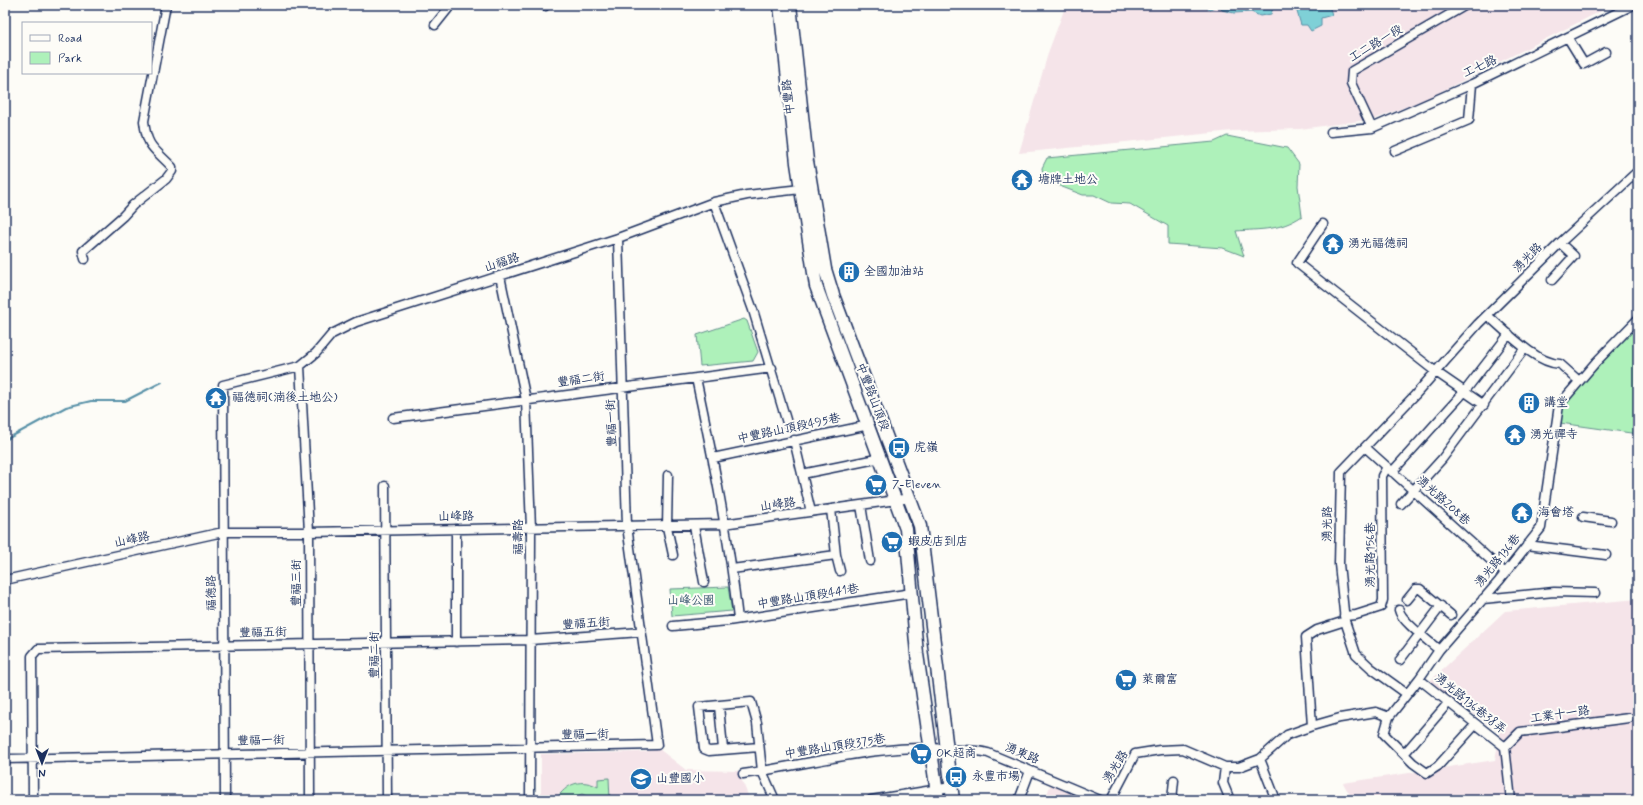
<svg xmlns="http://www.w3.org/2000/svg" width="1643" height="805" font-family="Mynerve,'LXGW WenKai TC',sans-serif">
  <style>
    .built { fill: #f5e4e9 }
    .green { fill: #aef1ba; stroke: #64908c }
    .water { fill: #7fd0d7; stroke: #5790a7 }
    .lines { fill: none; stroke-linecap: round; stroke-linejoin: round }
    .stream { stroke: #5790a7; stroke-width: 2 }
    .street-casing { stroke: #1b2f5e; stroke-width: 11 }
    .secondary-casing { stroke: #1b2f5e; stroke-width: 15 }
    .street { stroke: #fdfcf7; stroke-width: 8 }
    .secondary { stroke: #fdfcf7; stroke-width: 12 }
    .labels { text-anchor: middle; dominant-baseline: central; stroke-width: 4; stroke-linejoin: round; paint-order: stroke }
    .street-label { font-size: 12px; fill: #1b2f5e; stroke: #fdfcf7 }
    .poi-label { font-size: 12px; fill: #1b2f5e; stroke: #fdfcf7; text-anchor: start }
    .park-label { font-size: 12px; fill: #385670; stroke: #fdfcf7 }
  </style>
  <rect width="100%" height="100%" fill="#fdfcf7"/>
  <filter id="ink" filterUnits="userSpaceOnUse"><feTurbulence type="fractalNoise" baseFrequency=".025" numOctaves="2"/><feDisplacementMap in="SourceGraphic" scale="8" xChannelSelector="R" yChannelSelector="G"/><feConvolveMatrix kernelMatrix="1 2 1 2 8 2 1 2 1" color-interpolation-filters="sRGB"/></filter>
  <g filter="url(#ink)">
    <path class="built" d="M1050 5H1613L1426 99 1375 119 1300 129 1232 131 1019 153 1049 50 1064 10Z
      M1638 599V800H1353L1343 783 1495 760 1500 733 1429 682 1505 611Z
      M659 749 686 770 738 771 750 800H541V754L644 752Z
      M1051 783 1075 792 1072 800H1045Z"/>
    <path class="green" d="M1227 136 1287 148 1299 164 1298 186 1302 216C1280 231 1261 229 1236 231L1244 256 1223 248 1168 244V226L1130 204 1111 203 1094 195H1083L1044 180 1042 168 1047 158 1214 142Z
      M744 319 747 321 758 352 753 361 700 366 697 335Z
      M1638 324V434L1560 423 1562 406Z
      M728 587 732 611 672 616 670 589Z
      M609 778 610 800H594L582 794 569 800H556C566 783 582 778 598 787V779Z"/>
    <path class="water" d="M1199 5H1285L1273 8 1271 14 1260 16 1251 12 1234 13 1222 10 1218 5 1210 9Z
      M1295 5H1329L1332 15 1321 18V26L1311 31 1307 25H1301Z"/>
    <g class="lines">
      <path class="stream" d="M5 440 66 407 91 401H125L162 382"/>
      <g class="street-casing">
        <path id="street" d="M544 5 545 6
          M435 25 451 5
          M1568 38 1584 64 1606 52
          M1372 128 1351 83 1352 71 1466 5
          M1331 132 1372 128 1472 84 1633 5
          M1395 151 1469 120 1472 84
          M714 202 753 310 787 423
          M1323 224 1297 263 1436 372 1484 405
          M85 259 83 251 123 216 133 205 166 179 172 171V167C154 148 147 148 144 121L166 5
          M500 276 526 400 531 528 530 800
          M1552 280 1574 256 1560 243
          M1487 315C1506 331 1535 363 1560 364L1579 381
          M300 366 309 532 310 800
          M696 378C713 458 729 538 738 619
          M393 418 772 368
          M794 440 811 512
          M1365 447 1505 573
          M713 458 869 425
          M1392 472 1465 391 1509 334
          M802 474 881 458
          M668 475 667 527 673 555
          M385 486 387 800
          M1401 504 1442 459 1525 348
          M861 505 870 561
          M831 509 836 555 840 571
          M1583 517 1611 521
          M694 526 704 582
          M1527 545 1606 555
          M732 569 836 555
          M5 580 223 532H309L723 524 911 498
          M1483 599 1554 592 1595 593
          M1407 600 1416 589H1420L1451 615
          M1399 610C1401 621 1430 642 1439 650
          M1344 616 1356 615 1381 607 1383 600 1382 476 1387 467
          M1345 621 1356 654 1371 668 1407 694
          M673 626 728 621 912 593
          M456 642V529
          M1400 660 1441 606
          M1419 679 1505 747
          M719 706 723 749
          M1389 717 1384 734 1413 763 1427 773 1438 766 1476 724
          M1312 726 1340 718 1376 712 1389 717 1419 679 1439 650 1499 581 1541 528 1559 405 1596 362 1638 319
          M759 747 709 751 704 749 699 707 751 702 757 723 762 771 775 800
          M1404 754 1449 702
          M5 759 657 745 627 526 618 238
          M1260 759 1276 800
          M1225 767 1223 783 1230 800
          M743 774C806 765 884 743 946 749 961 751 973 749 988 753L1100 800
          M33 800 32 656 38 649 530 640 641 632
          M225 800 223 385 300 366 316 353 332 334 356 322 618 238 714 202 747 195 801 189
          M871 800 951 787
          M1019 800 1030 771
          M1111 800 1135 754 1160 750 1183 749 1225 767H1239L1260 759 1287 735 1312 726 1306 637 1317 630 1345 621 1339 564 1341 472 1415 395 1478 324 1560 243 1638 171
          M1172 800 1174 780
          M1511 800 1505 747 1520 732 1629 718"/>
      </g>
      <g class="secondary-casing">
        <path id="secondary" d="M780 5 797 163 816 286 906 529 917 654 938 800
          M790 5 807 161 825 269 833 295 920 526 953 800"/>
      </g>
      <use href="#street" class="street"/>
      <use href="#secondary" class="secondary"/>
    </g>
  </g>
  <defs>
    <g id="temple-disc" transform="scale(1.15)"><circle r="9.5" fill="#1f6fb2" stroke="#fdfcf7"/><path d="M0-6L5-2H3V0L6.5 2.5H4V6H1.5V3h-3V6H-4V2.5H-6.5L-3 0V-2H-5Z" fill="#fff"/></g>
    <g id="building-disc" transform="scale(1.15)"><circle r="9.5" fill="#1f6fb2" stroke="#fdfcf7"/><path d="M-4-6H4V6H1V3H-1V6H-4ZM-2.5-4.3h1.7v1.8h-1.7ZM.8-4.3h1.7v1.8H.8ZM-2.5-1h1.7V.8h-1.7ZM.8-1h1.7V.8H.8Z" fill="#fff"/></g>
    <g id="bus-disc" transform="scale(1.15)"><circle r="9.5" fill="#1f6fb2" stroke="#fdfcf7"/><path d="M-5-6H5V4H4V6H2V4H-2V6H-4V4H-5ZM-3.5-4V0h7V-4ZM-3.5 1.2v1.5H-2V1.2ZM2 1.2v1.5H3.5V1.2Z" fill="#fff"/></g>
    <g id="supermarket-disc" transform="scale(1.15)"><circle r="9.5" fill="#1f6fb2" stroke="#fdfcf7"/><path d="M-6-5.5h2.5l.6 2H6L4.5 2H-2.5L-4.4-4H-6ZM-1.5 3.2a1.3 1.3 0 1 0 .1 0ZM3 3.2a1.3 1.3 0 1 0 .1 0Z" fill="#fff"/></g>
    <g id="school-disc" transform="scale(1.15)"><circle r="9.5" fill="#1f6fb2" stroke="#fdfcf7"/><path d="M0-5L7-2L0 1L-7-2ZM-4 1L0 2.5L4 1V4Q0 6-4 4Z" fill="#fff"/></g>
  </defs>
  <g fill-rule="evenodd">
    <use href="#temple-disc" x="1022" y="180"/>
    <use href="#temple-disc" x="1333" y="244"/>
    <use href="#building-disc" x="849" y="272"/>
    <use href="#temple-disc" x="216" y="398"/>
    <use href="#building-disc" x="1529" y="403"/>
    <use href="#temple-disc" x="1515" y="435"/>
    <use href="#bus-disc" x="899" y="448"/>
    <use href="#supermarket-disc" x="876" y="485"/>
    <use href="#temple-disc" x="1522" y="513"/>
    <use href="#supermarket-disc" x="892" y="542"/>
    <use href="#supermarket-disc" x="1126" y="680"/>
    <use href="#supermarket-disc" x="921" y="754"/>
    <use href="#bus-disc" x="956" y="777"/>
    <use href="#school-disc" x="641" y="779"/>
  </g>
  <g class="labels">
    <g class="street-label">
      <text transform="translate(1376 44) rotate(-31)">工二路一段</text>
      <text transform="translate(1480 67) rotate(-25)">工七路</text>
      <text transform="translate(789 97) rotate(-96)">中豐路</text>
      <text transform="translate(1528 258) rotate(-45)">湧光路</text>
      <text transform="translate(502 263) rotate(-18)">山福路</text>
      <text transform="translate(581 380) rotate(-8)">豐福二街</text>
      <text transform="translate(872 397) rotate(69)">中豐路山頂段</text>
      <text transform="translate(612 423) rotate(-92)">豐福一街</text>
      <text transform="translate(789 429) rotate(-12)">中豐路山頂段495巷</text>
      <text transform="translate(1443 501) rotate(42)">湧光路208巷</text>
      <text transform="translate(778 505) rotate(-8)">山峰路</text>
      <text transform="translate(456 517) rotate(-1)">山峰路</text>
      <text transform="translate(1328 524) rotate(-89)">湧光路</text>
      <text transform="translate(519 537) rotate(-90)">福壽路</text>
      <text transform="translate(132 540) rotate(-12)">山峰路</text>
      <text transform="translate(1371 555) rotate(-90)">湧光路156巷</text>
      <text transform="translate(1498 561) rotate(-51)">湧光路136巷</text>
      <text transform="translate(297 583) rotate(-90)">豐福三街</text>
      <text transform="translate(212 593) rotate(-91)">福德路</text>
      <text transform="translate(808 597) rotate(-9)">中豐路山頂段441巷</text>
      <text transform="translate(586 624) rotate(-4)">豐福五街</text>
      <text transform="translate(263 633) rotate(-1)">豐福五街</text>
      <text transform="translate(375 655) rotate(-90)">豐福二街</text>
      <text transform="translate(1470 704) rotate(39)">湧光路136巷38弄</text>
      <text transform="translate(1560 715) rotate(-8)">工業十一路</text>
      <text transform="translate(585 735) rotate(-1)">豐福一街</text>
      <text transform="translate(261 741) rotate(-1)">豐福一街</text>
      <text transform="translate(835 747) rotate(-9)">中豐路山頂段375巷</text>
      <text transform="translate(1022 754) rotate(23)">湧東路</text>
      <text transform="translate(1116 767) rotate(-58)">湧光路</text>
    </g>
    <g class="poi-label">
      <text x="1038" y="180">塘牌土地公</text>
      <text x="1348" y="244">湧光福德祠</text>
      <text x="864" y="272">全國加油站</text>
      <text x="232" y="398">福德祠(湳後土地公)</text>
      <text x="1544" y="403">講堂</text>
      <text x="1530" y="435">湧光禪寺</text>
      <text x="914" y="448">虎嶺</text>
      <text x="892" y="485">7-Eleven</text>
      <text x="1538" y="513">海會塔</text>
      <text x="908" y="542">蝦皮店到店</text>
      <text x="1142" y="680">萊爾富</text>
      <text x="936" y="754">OK超商</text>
      <text x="972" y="777">永豊市場</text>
      <text x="656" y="779">山豐國小</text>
    </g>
    <g class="park-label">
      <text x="691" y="601">山峰公園</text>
    </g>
  </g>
  <rect width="1643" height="805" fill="none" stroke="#fdfcf7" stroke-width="20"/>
  <rect x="10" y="10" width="1623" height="785" fill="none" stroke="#1b2f5e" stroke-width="1.5" filter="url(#ink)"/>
  <rect x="22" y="22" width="130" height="52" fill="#fdfcf7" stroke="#a3aaba"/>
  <rect x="30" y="35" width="20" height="6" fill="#fdfcf7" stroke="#a3aaba"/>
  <text x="58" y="42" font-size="12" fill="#1b2f5e">Road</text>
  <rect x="30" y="52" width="20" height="12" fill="#aef1ba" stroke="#a3aaba"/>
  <text x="58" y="62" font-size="12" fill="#1b2f5e">Park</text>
  <g transform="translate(42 763) rotate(180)" stroke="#fdfcf7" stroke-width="3" paint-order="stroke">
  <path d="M0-3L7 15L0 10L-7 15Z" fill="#1b2f5e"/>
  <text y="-6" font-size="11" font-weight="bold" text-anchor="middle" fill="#1b2f5e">N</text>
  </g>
</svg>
